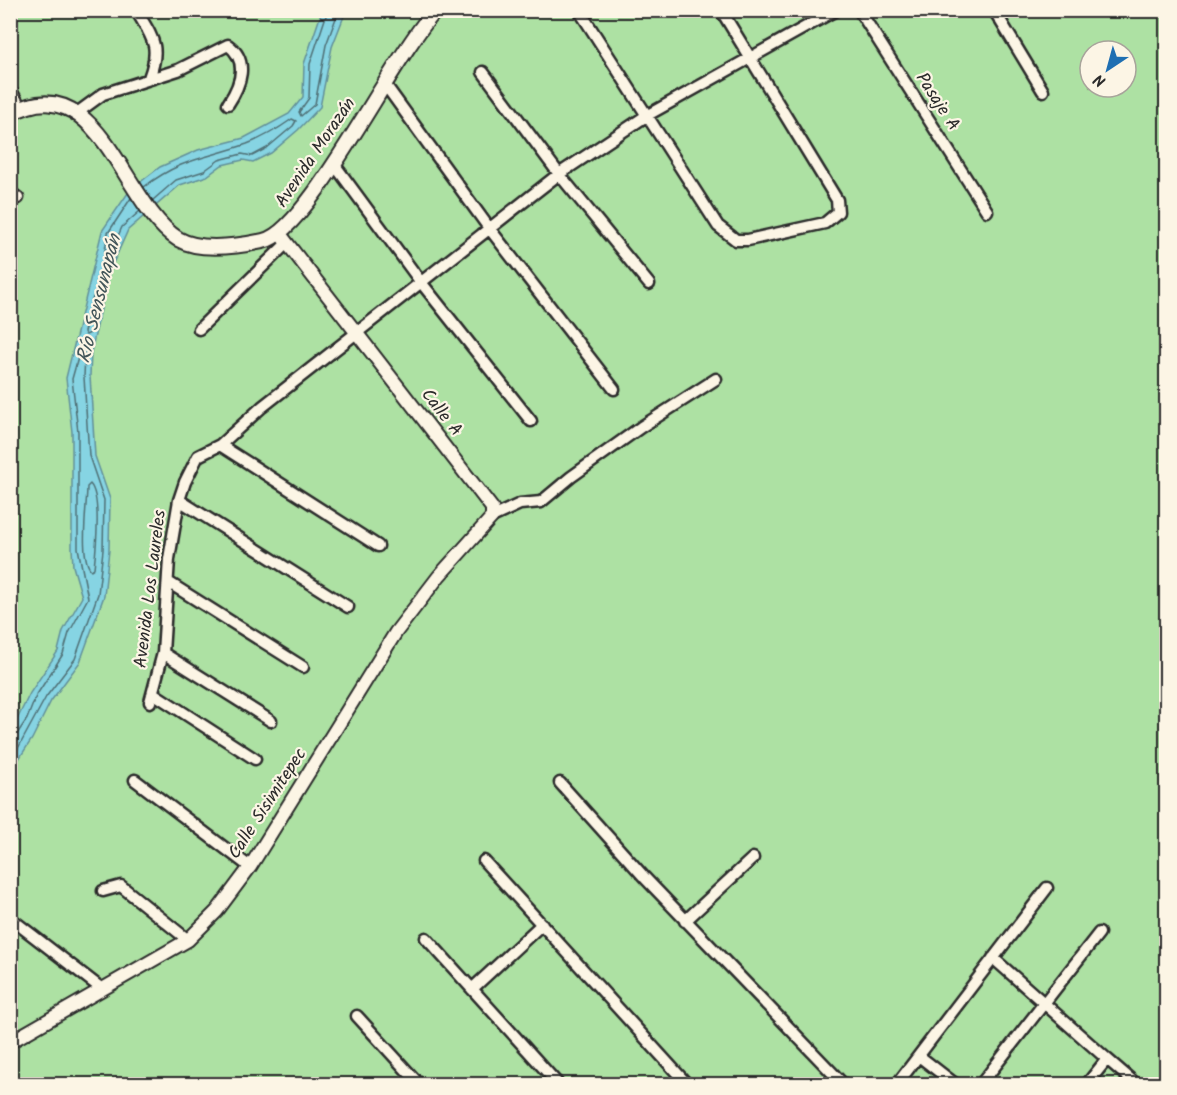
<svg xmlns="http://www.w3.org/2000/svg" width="1177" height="1095" font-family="Kalam,sans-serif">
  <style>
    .green { fill: #ade1a3; stroke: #6c8667; stroke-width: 1.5; fill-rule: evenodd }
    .water { fill: #86d4e3; stroke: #629099; stroke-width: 1.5 }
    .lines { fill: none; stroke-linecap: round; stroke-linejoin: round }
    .shore { stroke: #4f6f75; stroke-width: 1.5 }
    .minor-casing { stroke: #2b2b2b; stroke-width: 15 }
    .tertiary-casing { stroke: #2b2b2b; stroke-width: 16 }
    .secondary-casing { stroke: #2b2b2b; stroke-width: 18 }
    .minor { stroke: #fcf5e5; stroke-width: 10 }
    .tertiary { stroke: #fcf5e5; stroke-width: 12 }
    .secondary { stroke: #fcf5e5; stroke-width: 14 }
    .labels { text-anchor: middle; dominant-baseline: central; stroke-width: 4.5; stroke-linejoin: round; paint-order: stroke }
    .street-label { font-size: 18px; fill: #2b2b2b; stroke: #fcf5e5 }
    .water-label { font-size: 20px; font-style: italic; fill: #425559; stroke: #fcf5e5 }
  </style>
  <rect width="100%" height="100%" fill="#f8e6d0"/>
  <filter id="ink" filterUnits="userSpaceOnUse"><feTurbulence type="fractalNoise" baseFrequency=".0167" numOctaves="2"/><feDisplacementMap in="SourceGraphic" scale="12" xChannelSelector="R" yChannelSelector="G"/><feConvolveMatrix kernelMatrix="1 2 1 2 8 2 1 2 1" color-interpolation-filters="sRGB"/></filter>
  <g filter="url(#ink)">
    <path class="green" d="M10 11H1166V1084H11ZM1090 51H1126V87H1090Z"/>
    <path class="water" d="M322 11H346L332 47 320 107 298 130 271 153 253 162 243 160 222 165 207 176 180 185 128 230 110 270 91 352 90 376 95 456 110 499 109 550 104 596 80 662 51 701 32 739 11 771V732L30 693 58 651 63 631 82 597 73 566 72 548V432L66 378 102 231 130 190 160 167 198 150 244 138 289 114 303 97 304 64Z"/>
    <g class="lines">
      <path class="shore" d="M328 10 310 64 309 98 299 112 301 116 315 104 326 45 339 10
        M144 187C182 158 204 159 247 144 263 138 278 129 292 119L296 121 293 126 267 148 252 156 242 154 219 160 204 171 176 180 153 200
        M131 198 108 233 103 262 107 261 122 227 140 211
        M97 296 98 302 90 333 86 335 84 332 93 297Z
        M90 484C102 497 96 550 94 568L91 570C79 558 87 505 87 487Z
        M10 735 17 734 27 719 36 696 63 654 69 633 88 598 78 548V432L72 379 79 354 83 352 85 354 84 377 89 456 104 500 103 550 98 594 75 659 46 697 10 763"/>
      <g class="minor-casing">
        <path id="minor" d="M136 10C153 39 161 46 149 78
          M579 10 718 226 736 240H748L825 223 838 212 837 200 721 10
          M859 10 987 211
          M994 10 1043 91
          M483 72 559 174 649 284
          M384 83 489 228 614 389
          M10 89 21 108
          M77 113 103 94 178 70 228 45C250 61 240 86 228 104
          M334 164 420 281 531 421
          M10 192 18 198
          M199 329 287 243
          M220 445 378 546
          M179 500 348 607
          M492 517 520 504 541 502 571 477 641 427 716 379
          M168 582 303 667
          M163 653 271 721
          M153 693 255 759
          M150 702 163 653 169 559 179 500 185 482 198 456 220 445 262 407 559 174 646 116 836 10
          M135 780 250 867
          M560 783 645 878 843 1084
          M484 861 687 1084
          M103 891 121 886 188 940
          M10 918 102 989
          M685 921 753 858
          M426 938 558 1084
          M993 958 1107 1059
          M472 989 542 924
          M357 1016 419 1084
          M919 1056 955 1084
          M897 1084 1047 888
          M981 1084 1099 933
          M1087 1084 1107 1059 1136 1084"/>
      </g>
      <g class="tertiary-casing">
        <path id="tertiary" d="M10 1042 188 940 217 911 250 867 396 632 439 576 492 517V508L280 234"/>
      </g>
      <g class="secondary-casing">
        <path id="secondary" d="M10 114C99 64 122 204 178 239 200 252 239 246 263 241 309 232 394 53 436 10"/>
      </g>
      <use href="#minor" class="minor"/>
      <use href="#tertiary" class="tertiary"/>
      <use href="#secondary" class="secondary"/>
    </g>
  </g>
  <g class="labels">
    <g class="street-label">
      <text transform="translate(937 102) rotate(57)">Pasaje A</text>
      <text transform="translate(316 153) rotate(-56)">Avenida Morazán</text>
      <text transform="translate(441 413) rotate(52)">Calle A</text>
      <text transform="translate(151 589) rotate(-83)">Avenida Los Laureles</text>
      <text transform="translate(268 804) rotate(-57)">Calle Sisimitepec</text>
    </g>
    <g class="water-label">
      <text transform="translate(100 299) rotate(-76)">Río Sensunapán</text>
    </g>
  </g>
  <rect width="1177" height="1095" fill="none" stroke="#fcf5e5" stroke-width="36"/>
  <rect x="18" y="18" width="1141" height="1059" fill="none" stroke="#2b2b2b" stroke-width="2" filter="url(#ink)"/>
  <g transform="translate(1108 69) rotate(216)"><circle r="28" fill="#fcf5e5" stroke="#a8a49b" stroke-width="1.5"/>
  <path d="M0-4.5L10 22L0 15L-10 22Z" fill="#1f6fb2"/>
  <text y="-9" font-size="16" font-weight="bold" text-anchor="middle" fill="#2b2b2b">N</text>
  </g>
</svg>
